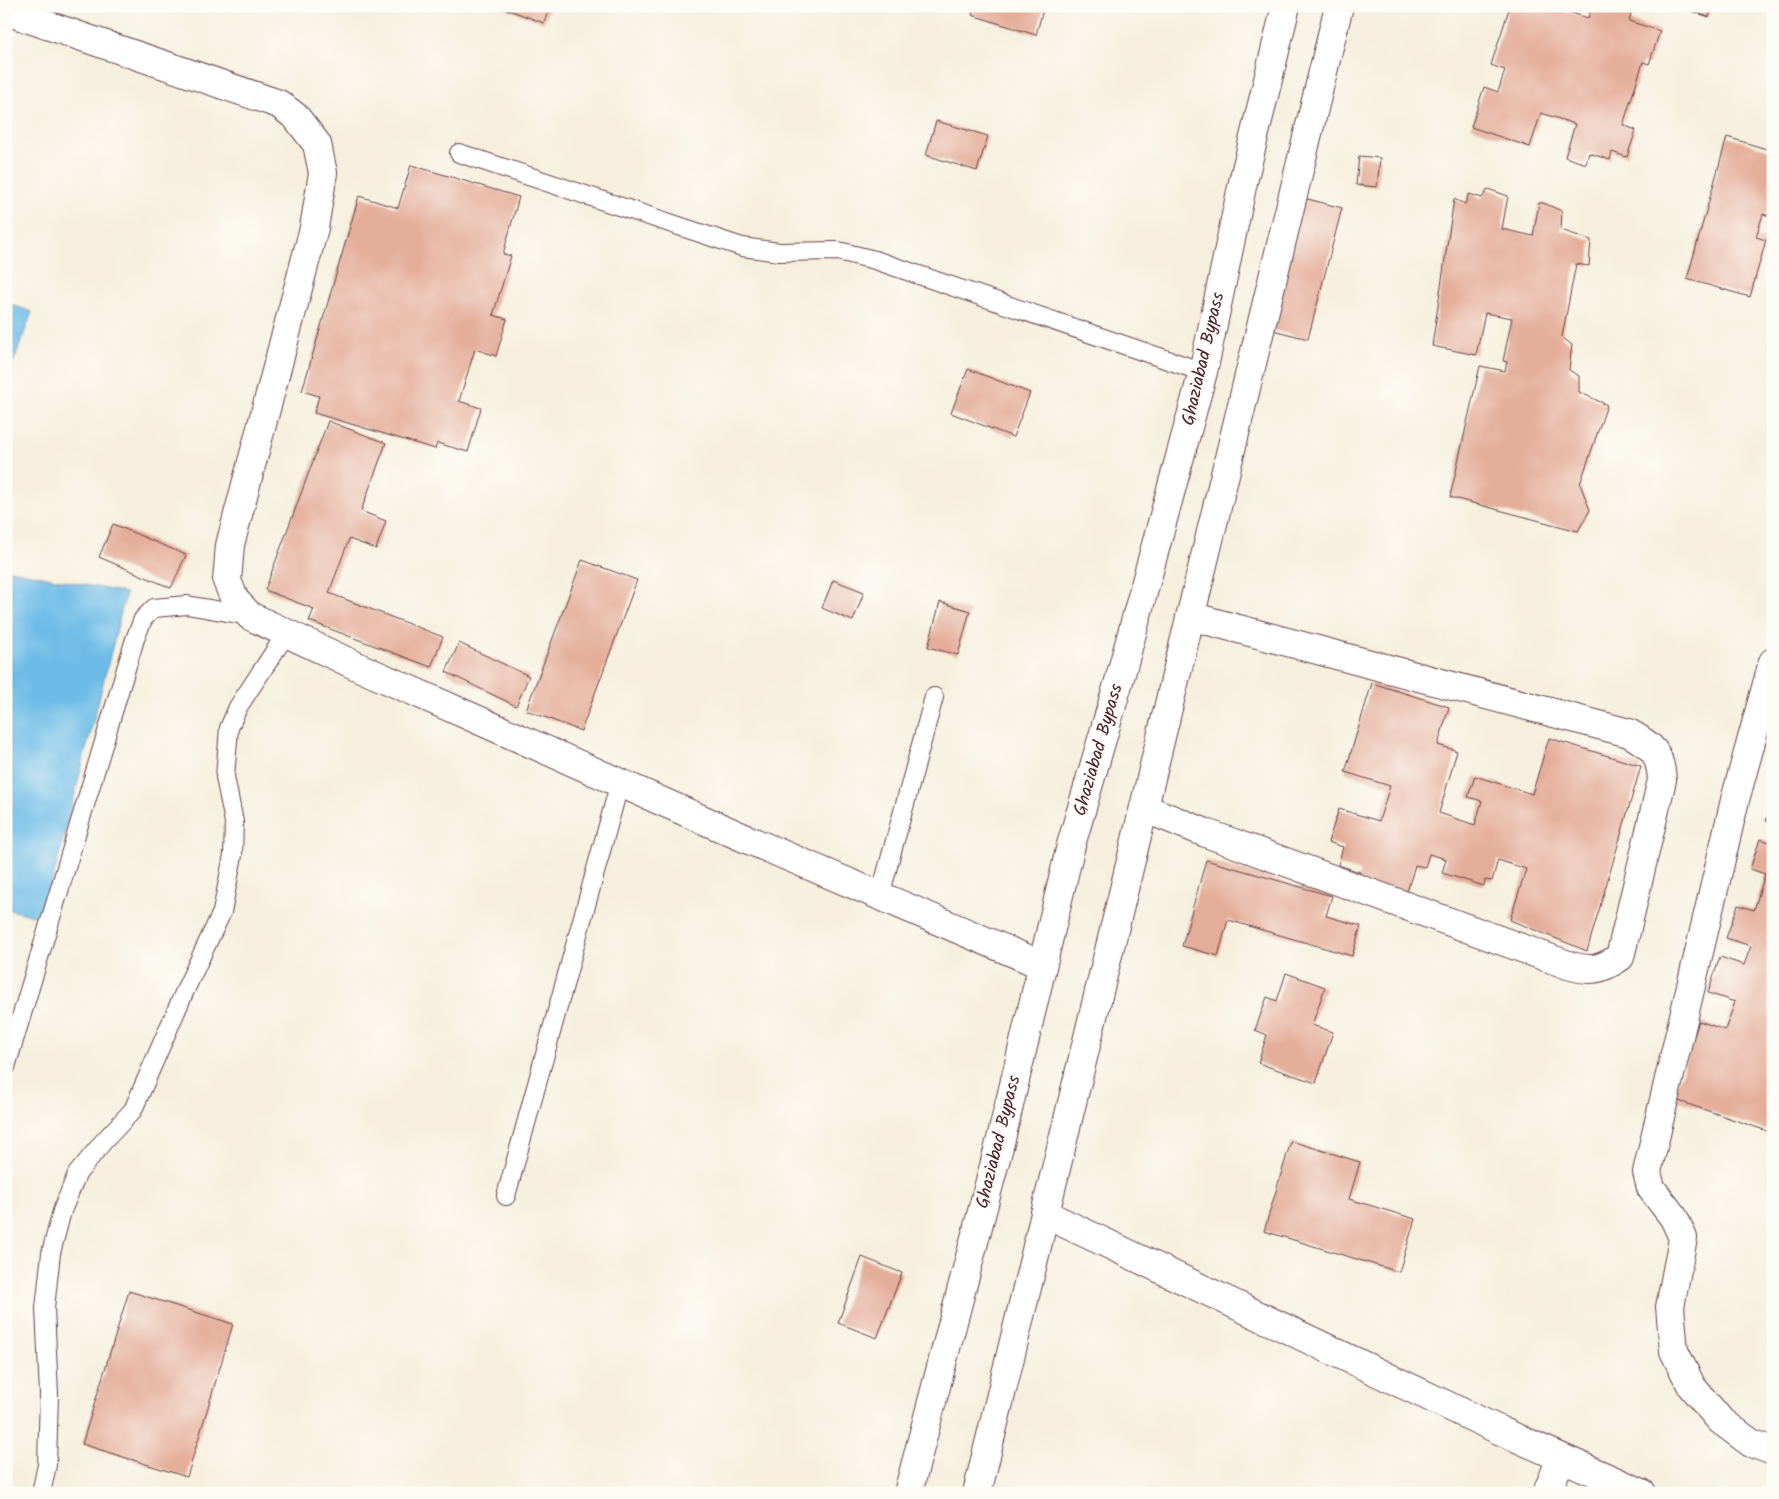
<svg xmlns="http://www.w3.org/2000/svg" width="1779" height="1499" font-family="Kalam,sans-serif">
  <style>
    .water { fill: #6dbce7; stroke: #5c6e89 }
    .building { fill: #e4ad99 }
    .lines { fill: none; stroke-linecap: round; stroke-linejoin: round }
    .service-casing { stroke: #643e46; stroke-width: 20 }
    .minor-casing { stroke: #643e46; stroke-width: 30 }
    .trunk-casing { stroke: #643e46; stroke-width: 30 }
    .service { stroke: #fff; stroke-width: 18 }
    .minor { stroke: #fff; stroke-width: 28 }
    .trunk { stroke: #fff; stroke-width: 28 }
    .labels { text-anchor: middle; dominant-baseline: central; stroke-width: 4; stroke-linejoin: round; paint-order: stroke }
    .street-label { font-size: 18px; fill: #4a1f2b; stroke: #fdfcf7 }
  </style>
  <rect width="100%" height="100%" fill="#fdfcf7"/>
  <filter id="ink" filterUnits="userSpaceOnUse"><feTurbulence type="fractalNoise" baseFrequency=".02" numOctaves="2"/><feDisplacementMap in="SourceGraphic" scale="10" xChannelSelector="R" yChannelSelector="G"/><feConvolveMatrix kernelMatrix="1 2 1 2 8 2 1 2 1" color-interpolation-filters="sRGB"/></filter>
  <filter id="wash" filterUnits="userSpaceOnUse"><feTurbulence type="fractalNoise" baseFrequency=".0096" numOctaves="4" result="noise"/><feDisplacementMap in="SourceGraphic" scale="20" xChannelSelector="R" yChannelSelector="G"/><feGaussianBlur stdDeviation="1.12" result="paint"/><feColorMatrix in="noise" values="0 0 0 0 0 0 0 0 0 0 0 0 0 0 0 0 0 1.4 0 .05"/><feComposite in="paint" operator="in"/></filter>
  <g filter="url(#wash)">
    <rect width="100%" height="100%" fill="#f6efdd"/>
    <path class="water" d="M6 303 32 312 6 382Z
      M6 569 126 593 43 918 6 909Z"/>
    <g id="blocks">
      <path class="building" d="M498 6H550L544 23Z
        M975 6H1044L1036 35 972 15Z
        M1510 6H1566L1565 11 1588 18 1592 6H1633L1629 21 1660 31 1649 64 1643 62 1623 125 1636 130 1627 157 1612 152 1610 160 1589 153 1586 164 1565 157 1575 124 1541 113 1530 147 1471 127 1484 87 1498 92 1505 70 1491 65Z
        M1676 6H1713L1709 17Z
        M936 121 988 136 977 171 926 155Z
        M1727 137 1773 151V217L1763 214 1756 237 1766 240 1750 297 1687 279Z
        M1359 156 1380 158 1377 187 1356 185Z
        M411 165 519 197 503 254 511 256 493 315 507 319 496 356 475 349 459 401 481 408 468 452 437 443 435 449 314 413 319 396 302 391 359 196 398 208Z
        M1488 189 1508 196 1502 229 1533 236 1539 203H1543L1562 211 1561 230 1591 240 1589 266 1576 264 1562 337 1572 345 1569 370 1579 376V392L1607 405 1580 484 1590 510 1578 531 1450 497 1480 366 1505 371 1507 362 1503 361 1512 318 1485 313 1476 355 1432 346 1454 199 1465 204 1469 194 1482 198Z
        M1300 197 1342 208 1308 339 1265 328Z
        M968 369 1030 393 1013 437 951 413Z
        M328 421 386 443 361 511 386 521 376 549 349 539 329 593 443 637 431 667 309 621 314 609 265 590Z
        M113 524 186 555 171 588 99 557Z
        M582 560 637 580 581 731 526 710Z
        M833 580 864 592 853 621 822 608Z
        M940 602 970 611 958 655 928 647Z
        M459 643 529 676 516 706 446 672Z
        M1372 683 1449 707 1438 745 1457 751 1439 813 1475 825 1482 801 1468 797 1475 776 1532 794 1549 738 1641 766 1587 951 1510 920 1526 869 1498 860 1492 881 1485 880 1484 886 1442 873 1446 859 1429 854 1425 867 1415 865 1405 899 1356 882 1360 872 1338 865 1343 847 1328 842 1339 809 1379 821 1390 786 1345 772Z
        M1772 803H1773V823L1766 821Z
        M1760 839 1773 843V1031L1770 1041 1773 1042V1133L1673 1099 1699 1021 1725 1030 1735 1002 1708 993 1720 957 1744 965 1751 946 1726 938 1738 905 1754 910 1765 874 1750 869Z
        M1206 860 1332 896 1326 916 1361 926 1352 956 1228 920 1218 956 1182 946Z
        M1286 973 1325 987 1312 1025 1333 1032 1316 1083 1258 1063 1267 1035 1255 1030 1267 997 1277 1001Z
        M1291 1141 1360 1162 1349 1199 1415 1219 1399 1272 1264 1231Z
        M862 1257 902 1273 877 1338 838 1323Z
        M129 1291 233 1324 187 1477 82 1444Z"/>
    </g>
  </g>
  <g filter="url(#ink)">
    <use href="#blocks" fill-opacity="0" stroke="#643e46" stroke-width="1"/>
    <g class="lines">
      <g class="service-casing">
        <path id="service" d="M459 153 742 247 779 252 838 251 875 260 1203 372
          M880 896 934 697
          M6 1067 135 639 143 619 154 608 187 605 250 616
          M506 1196 620 782
          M41 1493 47 1465 49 1394 45 1308 51 1253 62 1211 77 1174 103 1142 133 1110 187 986 222 912 233 855 234 822 225 777 229 728 238 707 286 634"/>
      </g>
      <g class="minor-casing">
        <path id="minor" d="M6 11 279 104 296 117 317 144 323 173 314 228 230 545 227 581 235 600 250 616 361 668 742 837 1042 965
          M1773 662 1735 800 1647 1172 1651 1188 1674 1218 1683 1238 1670 1307 1674 1351 1692 1387 1720 1420 1751 1443 1773 1451
          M1144 808 1206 833 1568 965C1591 972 1601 970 1620 957L1662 780C1660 752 1653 747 1629 733L1190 616
          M1045 1214 1501 1431 1642 1493
          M1547 1493 1561 1458"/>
      </g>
      <g class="trunk-casing">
        <path id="trunk" d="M908 1493 1001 1139 1071 845 1119 681 1203 372 1243 182 1286 6
          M977 1493 1339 6"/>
      </g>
      <use href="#service" class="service"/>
      <use href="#minor" class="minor"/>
      <use href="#trunk" class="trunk"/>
    </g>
  </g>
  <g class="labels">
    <g class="street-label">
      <text transform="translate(1204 359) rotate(-77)">Ghaziabad Bypass</text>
      <text transform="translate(1099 750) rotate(-74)">Ghaziabad Bypass</text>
      <text transform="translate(999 1142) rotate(-76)">Ghaziabad Bypass</text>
    </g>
  </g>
  <rect width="1779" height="1499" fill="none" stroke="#fdfcf7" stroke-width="25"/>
</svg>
